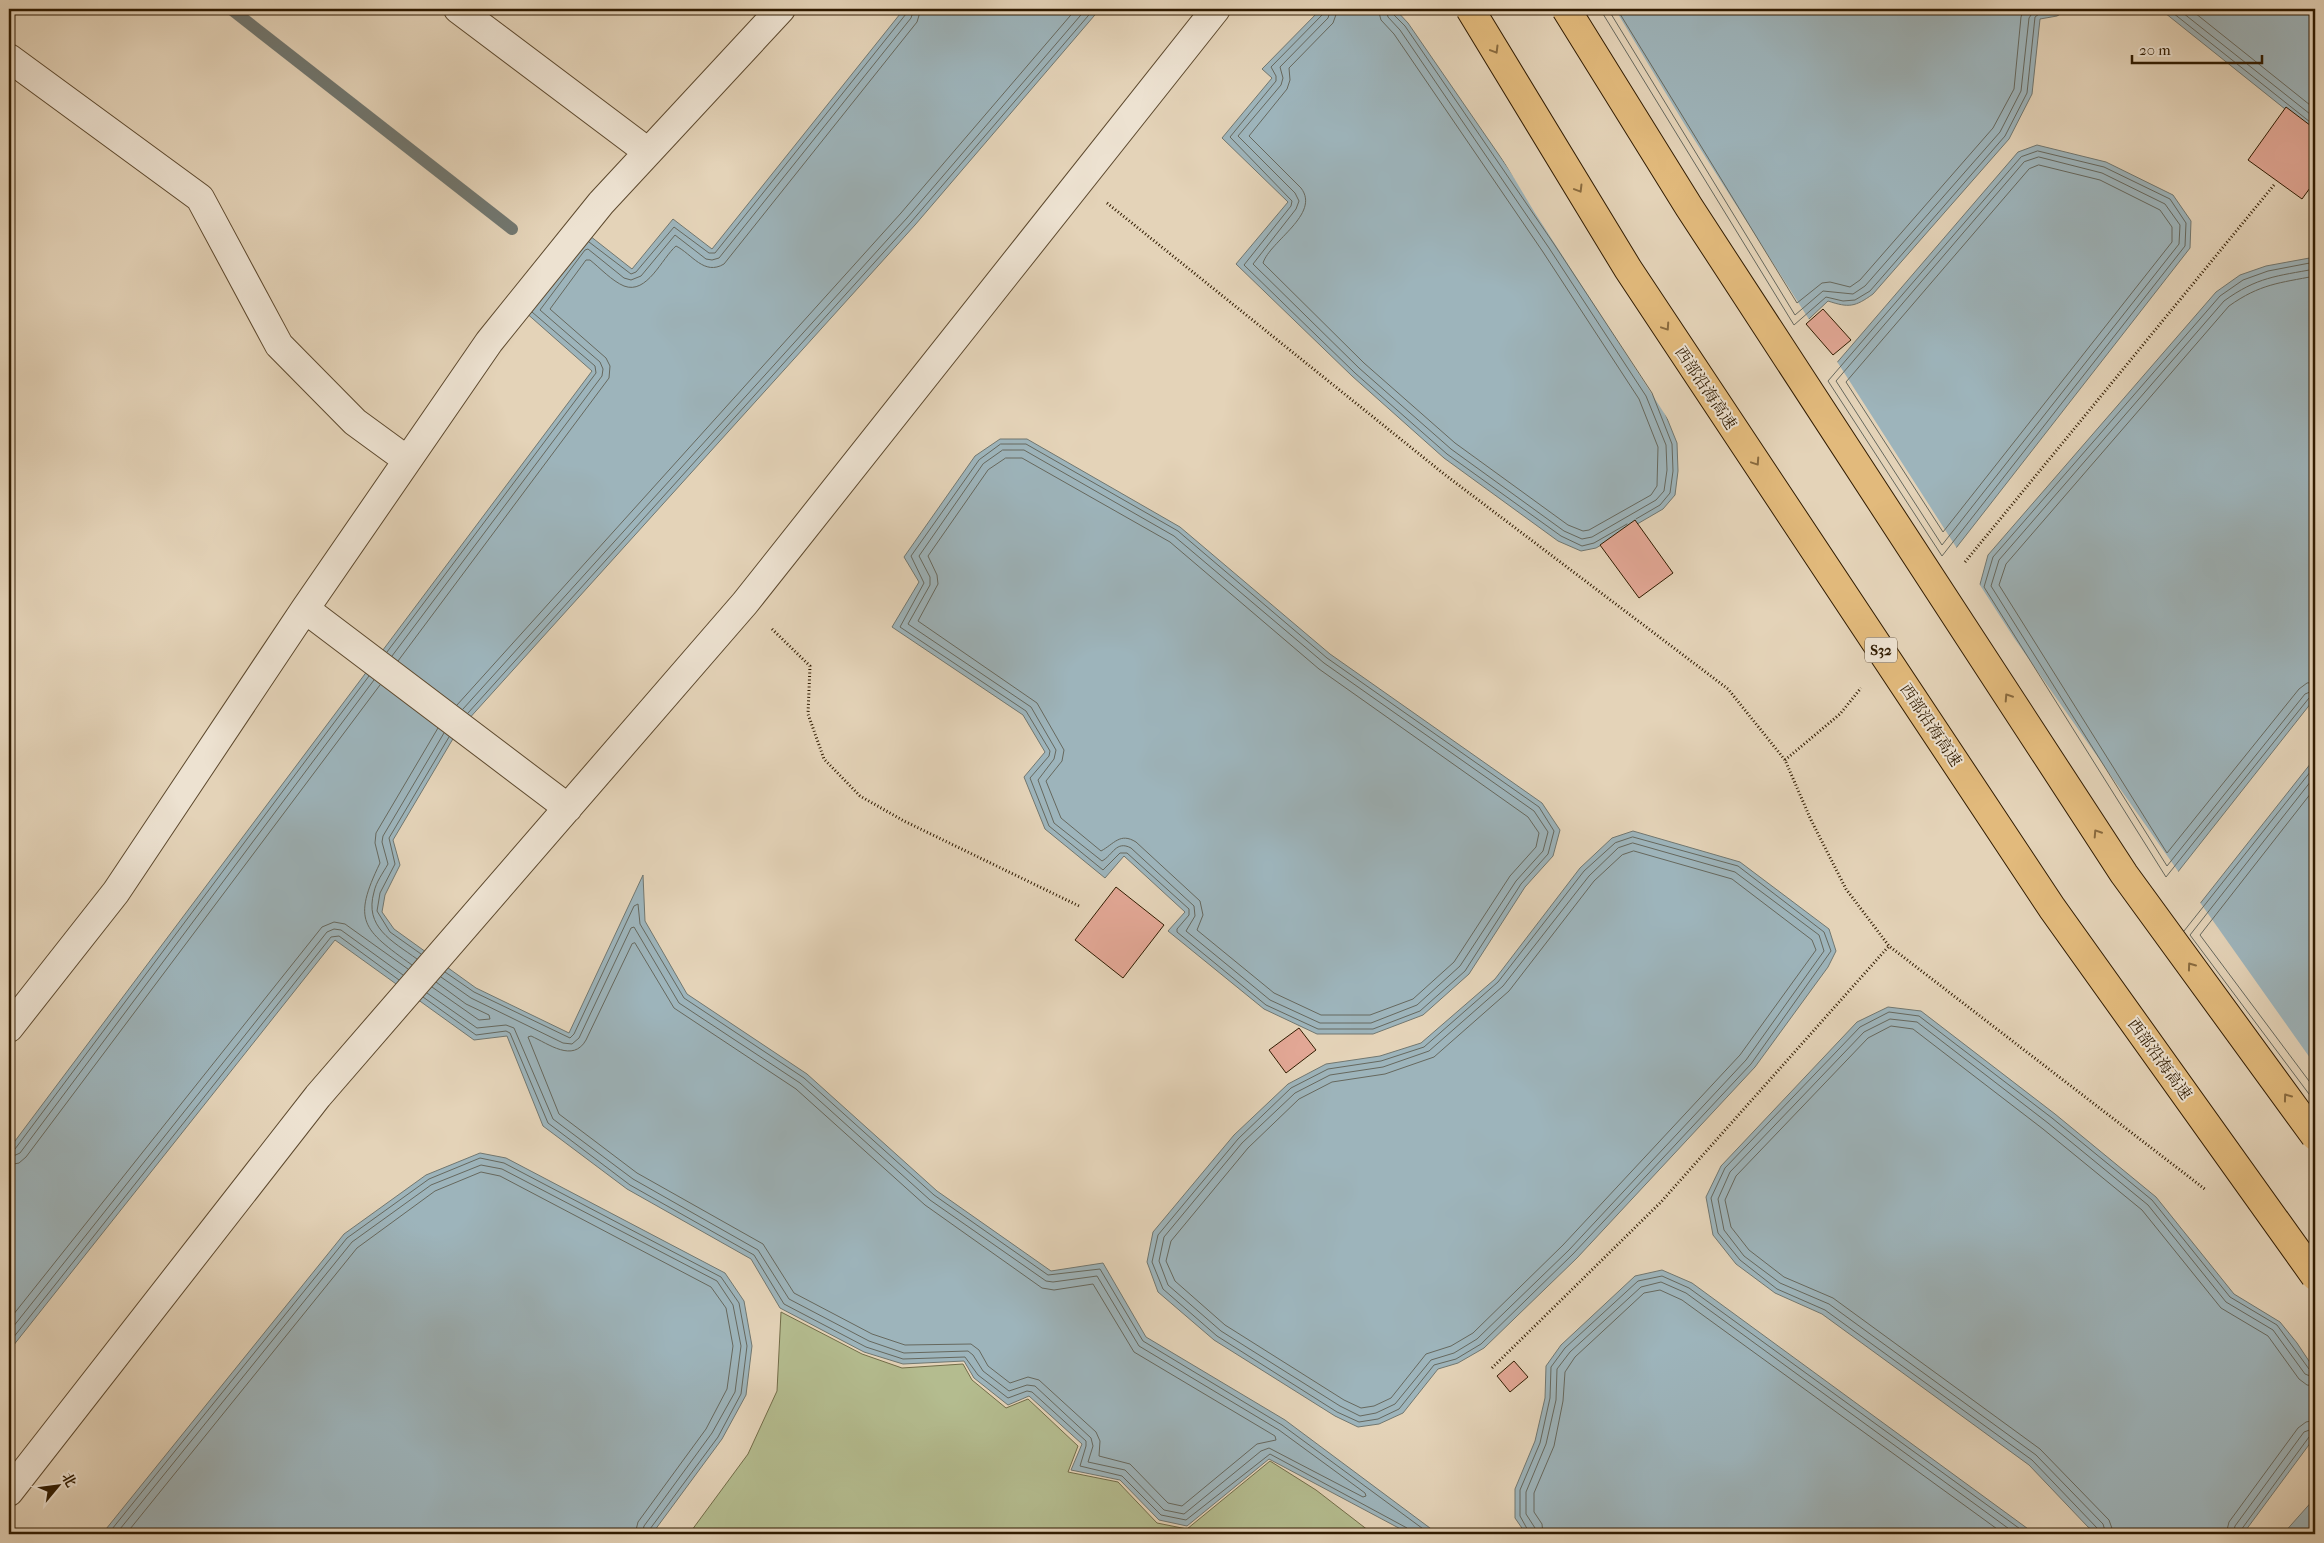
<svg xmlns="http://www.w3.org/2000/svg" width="2324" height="1543" font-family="'IM FELL French Canon','Noto Serif SC',serif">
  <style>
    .green { fill: #b4bc8f; stroke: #726c48 }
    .water { fill: #9db4bb; stroke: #717770 }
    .pier { fill: #e4d3b8 }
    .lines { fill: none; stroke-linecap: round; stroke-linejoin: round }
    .shore { stroke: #66685e; stroke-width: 1 }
    .stream { stroke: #717770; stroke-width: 12 }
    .building { fill: #e2a795; stroke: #301b00 }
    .minor-casing { stroke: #5d492e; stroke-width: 30 }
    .path { stroke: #301b00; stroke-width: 3; stroke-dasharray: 1 2.5; stroke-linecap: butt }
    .minor { stroke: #ede2d1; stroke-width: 28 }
    .highway-bridge-casing { stroke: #301b00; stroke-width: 30; stroke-linecap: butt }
    .highway-bridge { stroke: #e2ba7c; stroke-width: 28 }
    .oneway { stroke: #896a3e }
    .labels { text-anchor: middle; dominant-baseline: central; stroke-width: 4; stroke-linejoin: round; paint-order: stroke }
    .shield { fill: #ede2d1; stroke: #69573f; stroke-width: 1 }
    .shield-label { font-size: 15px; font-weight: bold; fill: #301b00 }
    .street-label { font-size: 16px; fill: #301b00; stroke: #ede2d1 }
  </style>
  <rect width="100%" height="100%" fill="#e4d3b8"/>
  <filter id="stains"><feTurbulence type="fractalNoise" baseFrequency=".004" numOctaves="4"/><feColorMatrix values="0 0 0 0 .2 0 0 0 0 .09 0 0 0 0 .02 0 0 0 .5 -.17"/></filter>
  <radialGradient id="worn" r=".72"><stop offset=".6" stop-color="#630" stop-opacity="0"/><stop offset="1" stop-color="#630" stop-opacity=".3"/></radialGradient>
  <path class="green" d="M781 1312 862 1354 902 1368 963 1364 972 1380 1006 1408 1028 1399 1078 1446 1068 1472 1118 1482 1157 1523 1187 1529 1270 1461 1316 1490 1373 1534H689L748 1454 777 1391Z"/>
  <path class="water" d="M904 9H1100L915 225 457 732 393 840 400 865 385 895 382 912 394 929 476 988 569 1033 643 875 645 921 687 994 807 1074 937 1191 1051 1271 1103 1263 1146 1337 1285 1420 1438 1534H1410L1269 1459 1187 1526 1159 1520 1120 1480 1071 1470 1082 1444 1029 1396 1008 1405 974 1378 964 1361 903 1364 864 1352 780 1308 751 1259 627 1189 543 1126 507 1036 474 1040 335 940 9 1351V1149L592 371 524 311 585 232 632 269 673 219 712 249Z
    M1321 9H1395L1408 23 1559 242 1656 391 1677 443 1678 471 1675 495 1663 509 1596 548 1581 551 1558 541 1444 458 1352 376 1236 264 1288 202 1222 138 1272 78 1262 69Z
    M1595 9H2069L2057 16 2040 19 2032 94 2009 139 1873 294C1855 307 1849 308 1828 301L1793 334Z
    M2160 9H2315V133Z
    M2037 145 2106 162 2173 195 2191 221 2190 248 1942 566 1822 380 2018 152Z
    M2315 257V698L2166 887 1979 588 1988 555 2216 292 2240 275 2266 266Z
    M1000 439H1027L1180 527 1330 654 1542 803 1560 830 1553 856 1525 887 1469 974 1423 1015 1373 1034H1317L1264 1009 1168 931 1185 912 1124 856 1105 878 1045 829 1024 777 1045 752 1023 715 892 627 919 582 904 557 975 456Z
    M2315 758V1121L2176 934Z
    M1633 831 1740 862 1829 929 1836 951 1828 967 1755 1067 1577 1258 1484 1348 1458 1363 1438 1369 1403 1413 1379 1424 1358 1427 1335 1416 1214 1340 1158 1292 1147 1262 1153 1232 1234 1135 1288 1084 1326 1064 1380 1056 1421 1043 1495 979 1580 868 1612 838Z
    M1888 1007 1921 1011 2055 1114 2156 1197 2234 1294 2280 1322 2297 1343 2315 1370 2314 1438 2243 1534H2098L2088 1527 2029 1465 1822 1314 1775 1293 1736 1264 1713 1235 1706 1197 1721 1166 1857 1022Z
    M480 1153 506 1158 725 1273 744 1301 752 1346 746 1395 722 1439 652 1534H102L344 1234 426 1175Z
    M1662 1270 1692 1283 2035 1534H1526L1515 1518V1489L1535 1441 1545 1398 1546 1366 1561 1345 1635 1276Z
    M2315 1498V1534H2283Z"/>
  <path class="pier" d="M1592 9H1615L1685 125 1810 321 1794 336H1790Z
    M1487 133 1561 240 1658 389 1675 430 1535 213Z
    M1836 360 1958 550 1943 568 1940 567 1819 382Z
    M1978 582 2014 638 2180 874 2167 889H2164L1977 589Z
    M2199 901 2315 1065V1123L2174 933Z"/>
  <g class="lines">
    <path class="shore" d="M1324 9 1323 14 1271 67 1276 76V81L1230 137 1292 201 1291 206 1244 265 1355 373 1447 454 1561 536 1582 546 1594 543 1627 524
      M1331 9 1328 18 1280 67 1283 78 1281 85 1238 136 1295 193 1299 201 1296 209 1253 264 1359 368 1451 449 1564 531 1582 539 1592 537 1656 500 1664 491 1667 470 1666 445 1646 396 1549 248 1400 30 1388 17 1386 9
      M1338 9 1333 23 1289 68 1290 80 1287 89 1249 136 1301 188C1321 214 1270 241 1263 263L1364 363 1455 443 1568 525 1583 531 1589 530 1651 495 1657 486 1658 447 1639 399 1543 252 1394 34 1381 20 1378 9
      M1392 9 1393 14 1405 26 1554 244 1652 393 1672 444 1673 471 1670 493 1660 505 1636 519
      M1600 9 1794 325 1826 297 1843 301 1855 300 1870 291 2005 136 2027 93 2035 17 2039 14 2059 9
      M1608 9 1795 315 1823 291 1853 294 1865 286 2000 132 2021 91 2029 18 2035 9
      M1617 9 1797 303 1822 283 1830 282 1850 287 1860 280 1993 128 2014 89 2021 17 2024 9
      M2168 9 2315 126
      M2178 9 2315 118
      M2190 9 2315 109
      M2038 151 2104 167 2170 199 2186 223 2185 246 1942 556 1828 381 2021 157Z
      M2039 157 2102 173 2165 204 2180 225 2179 244 1942 545 1836 381 2024 162Z
      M2039 165 2100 180 2160 210 2172 227V242L1943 532 1846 382 2029 169Z
      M589 242 631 274 636 272 674 227 709 253H715L906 14 907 9
      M2315 262 2268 271 2243 280 2220 296 1993 557 1984 587 2166 877 2309 698 2315 696
      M2315 269C2277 276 2257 277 2224 301L1999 560 1991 586 2167 866 2305 694 2315 690
      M2315 276C2279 283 2260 284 2229 306L2006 564 1999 585 2167 853 2299 689 2307 683 2315 682
      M1001 444H1026L1178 531 1327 658 1539 807 1554 831 1548 854 1521 884 1465 971 1420 1011 1373 1029H1318L1266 1005 1177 932V929L1189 915V909L1127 853H1120L1103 870 1049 826 1030 778 1049 756 1050 751 1026 711 900 627 924 583 911 556 979 460Z
      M1003 450H1024L1174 536 1324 663 1534 811 1548 832 1543 851 1516 881 1460 966 1417 1005 1371 1023H1320L1270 1000 1186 931 1195 916 1194 906 1131 848C1116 840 1113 855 1102 861L1054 823 1038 780 1054 759 1056 750 1031 707 908 624 930 585V577L919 556 983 464Z
      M1006 458H1022L1170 542 1319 669 1528 817 1539 833 1536 847 1510 876 1454 962 1413 999 1370 1015H1321L1274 993 1197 930 1203 915 1200 901 1136 842C1120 832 1114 844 1101 851L1061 818 1046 781 1062 761 1064 750 1037 703 918 621 938 584 937 575 928 556 988 470Z
      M387 652 596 373 595 366 532 312
      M392 656 602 376 603 369 600 362 540 310 585 250 588 249 624 278 631 280 641 276 675 235 706 259 712 260 719 258 911 18 914 9
      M398 661 609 378 610 366 606 358 550 309 586 260H590C600 268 612 281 624 286 647 295 662 258 676 246 692 254 704 276 724 264L917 22 921 9
      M457 705 901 213 1076 9
      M463 709 907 218 1086 9
      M468 713 911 222 1094 9
      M2315 776 2190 935 2315 1102
      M2315 788 2200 935 2315 1089
      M1633 837 1738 866 1824 932 1831 951 1751 1064 1573 1254 1481 1344 1456 1359 1434 1365 1399 1409 1378 1419 1359 1422 1337 1412 1217 1336 1163 1289 1152 1262 1158 1235 1238 1139 1291 1088 1328 1069 1381 1061 1424 1047 1498 982 1584 871 1615 843Z
      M1633 843 1735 872 1819 935 1824 951 1746 1060 1569 1250 1477 1339 1454 1353 1431 1360 1395 1404 1376 1413 1360 1416 1340 1406 1221 1331 1168 1285 1159 1261 1164 1237 1242 1143 1295 1093 1330 1075 1383 1067 1429 1051 1503 986 1589 876 1618 848Z
      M1634 851 1732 879 1812 940 1816 950 1740 1055 1563 1245 1473 1333 1451 1346 1426 1354 1391 1398 1374 1406 1361 1408 1344 1400 1225 1325 1175 1281 1166 1261 1171 1241 1248 1148 1299 1099 1332 1082 1385 1074 1434 1057 1509 991 1594 881 1622 855Z
      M2184 931 2315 766
      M635 943 674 1008 796 1089 925 1205 1042 1288 1054 1290 1093 1284 1134 1352 1275 1436 1276 1440 1257 1444 1182 1506 1168 1503 1130 1464 1099 1456 1100 1441 1096 1432 1039 1380 1028 1377 1010 1383 988 1366 979 1350 971 1344 905 1345 872 1334 794 1293 763 1244 637 1173 559 1114 528 1037 531 1036C549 1044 573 1063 586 1040L632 944Z
      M421 954 390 932 377 911 380 893 395 864 389 838 449 737
      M417 959C392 941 364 927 374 892 376 882 383 873 388 864L382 842 383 836 444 733
      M412 965C362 929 352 921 380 863L375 843 376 833 438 728
      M445 972 474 992 570 1038 574 1034 634 906 638 904 640 924 684 998 804 1078 934 1195 1048 1275 1100 1269 1143 1341 1282 1425 1430 1534
      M432 987 479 1020 490 1019 489 1015 466 1004 436 982
      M427 993 477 1028 506 1025 514 1028 553 1119 633 1179 758 1250 789 1299 869 1341 904 1353 968 1351 973 1355 983 1371 1009 1391 1027 1385 1035 1386 1091 1438 1093 1446 1088 1462 1125 1470 1164 1510 1184 1514 1261 1451 1269 1448 1363 1497 1366 1496 1365 1493 1279 1430 1139 1346 1097 1276 1053 1282 1046 1281 930 1200 800 1083 679 1003 634 927 631 928 579 1038 572 1044 563 1043 471 998 441 977
      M423 997 476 1035 506 1031 510 1033 548 1123 630 1185 754 1255 784 1304 866 1347 903 1359 965 1357 978 1375 1008 1398 1027 1391 1032 1392 1086 1441V1446L1080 1466 1122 1476 1161 1515 1186 1520 1270 1454 1407 1528 1410 1534
      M9 1152 15 1149 369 676
      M9 1158 20 1153 374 680
      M9 1165 19 1163 26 1157 380 685
      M9 1320 322 927 334 922 345 924 408 969
      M9 1332 327 932 334 929 341 930 403 975
      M9 1343 331 937 339 936 399 980
      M108 1534 347 1238 429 1179 480 1158 504 1163 721 1277 739 1303 747 1346 741 1394 718 1437 650 1529 649 1534
      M116 1534 352 1242 431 1185 481 1165 502 1169 717 1281 733 1305 741 1346 735 1392 712 1433 644 1526 642 1534
      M126 1534 357 1248 435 1191 481 1172 500 1176 711 1287 726 1308 733 1346 727 1389 706 1429 638 1522 635 1534
      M1530 1534 1520 1516V1490L1540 1443 1550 1398 1551 1367 1565 1348 1638 1281 1662 1276 1689 1288 2027 1534
      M1536 1534 1535 1528 1526 1514V1492L1546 1444 1556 1400 1557 1369 1570 1352 1641 1287 1661 1282 1686 1293 2016 1534
      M1543 1534 1542 1524 1534 1512V1493L1554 1446 1563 1401 1565 1372 1575 1357 1644 1293 1660 1290 1682 1300 2004 1534
      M2100 1534 2098 1529 2032 1460 1825 1310 1777 1289 1740 1260 1718 1233 1711 1198 1725 1168 1860 1027 1889 1012 1919 1016 2052 1118 2152 1200 2230 1297 2277 1325 2309 1369 2315 1372
      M2106 1534 2103 1524 2036 1455 1829 1304 1780 1283 1744 1256 1724 1230 1718 1199 1730 1172 1864 1032 1890 1019 1917 1022 2048 1123 2148 1205 2226 1302 2273 1330 2305 1374 2315 1378
      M2114 1534 2109 1520 2040 1449 1833 1298 1784 1277 1749 1250 1731 1227 1725 1200 1736 1176 1868 1038 1891 1026 1913 1029 2043 1129 2142 1210 2221 1308 2268 1336 2299 1379 2307 1385 2315 1386
      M2226 1534 2229 1522 2298 1428 2306 1422 2315 1420
      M2233 1534 2235 1526 2304 1432 2315 1428
      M2240 1534 2241 1530 2309 1437 2315 1434"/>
    <path class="stream" d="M231 9 512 229"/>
  </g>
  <path class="building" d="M2286 107 2315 129V181L2302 199 2248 160Z
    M1823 309 1851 340 1833 355 1806 324Z
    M1635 520 1673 573 1639 598 1600 545Z
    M1116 887 1164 925 1123 978 1075 940Z
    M1299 1028 1316 1050 1286 1073 1269 1050Z
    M1514 1361 1528 1377 1510 1392 1497 1376Z"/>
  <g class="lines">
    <g class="minor-casing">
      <path id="minor" d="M458 9 648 152
        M9 58 200 198 279 345 355 422 407 460
        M305 609 568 808
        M9 1028 116 892 305 609 489 342 601 203 781 9
        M9 1492 318 1096 745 603 1216 9"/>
    </g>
    <path class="path" d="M1107 203 1444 474 1728 689 1785 760 1811 820 1846 889 1889 946 2206 1190
      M1965 562 2274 185
      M772 629 810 666 808 714 824 759 860 796 904 821 1079 906
      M1785 760 1840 714 1861 688
      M1492 1368 1661 1202 1889 946"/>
    <use href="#minor" class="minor"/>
    <g class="highway-bridge-casing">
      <path id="highway-bridge" d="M1470 9 1628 269 2052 908 2315 1276
        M1566 9 1689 207 2124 874 2315 1136"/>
    </g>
    <use href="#highway-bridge" class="highway-bridge"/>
  </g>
  <defs><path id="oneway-chevron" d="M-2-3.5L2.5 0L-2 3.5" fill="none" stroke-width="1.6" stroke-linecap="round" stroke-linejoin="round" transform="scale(1.25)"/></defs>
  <g class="oneway">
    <use href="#oneway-chevron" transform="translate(1495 50) rotate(59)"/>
    <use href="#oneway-chevron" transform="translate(1579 189) rotate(59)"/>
    <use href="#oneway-chevron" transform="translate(1666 327) rotate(56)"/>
    <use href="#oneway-chevron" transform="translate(1756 462) rotate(56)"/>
    <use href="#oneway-chevron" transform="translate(2008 697) rotate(-123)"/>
    <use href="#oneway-chevron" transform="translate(2097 833) rotate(-123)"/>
    <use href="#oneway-chevron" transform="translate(2191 966) rotate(-126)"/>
    <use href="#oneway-chevron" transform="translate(2287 1097) rotate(-126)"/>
  </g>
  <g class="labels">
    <rect class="shield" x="1865" y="637.5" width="32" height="25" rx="4"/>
    <g class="shield-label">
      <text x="1881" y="650">S32</text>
    </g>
    <g class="street-label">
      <text transform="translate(1706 388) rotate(56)">西部沿海高速</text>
      <text transform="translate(1931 725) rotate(56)">西部沿海高速</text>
      <text transform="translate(2160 1059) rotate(54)">西部沿海高速</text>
    </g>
  </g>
  <rect width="2324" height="1543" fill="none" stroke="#e4d3b8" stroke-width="30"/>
  <rect x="10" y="10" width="2304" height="1523" fill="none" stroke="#301b00" stroke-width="2.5"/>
  <rect x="15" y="15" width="2294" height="1513" fill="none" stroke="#301b00"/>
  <g transform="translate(58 1486) rotate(61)" stroke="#ede2d1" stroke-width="4" paint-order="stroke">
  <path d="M0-4L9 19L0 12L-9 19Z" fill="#301b00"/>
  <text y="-8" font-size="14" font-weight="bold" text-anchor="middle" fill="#301b00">北</text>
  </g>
  <path d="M2132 55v8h130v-8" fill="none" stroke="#301b00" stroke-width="2.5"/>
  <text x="2139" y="55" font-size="15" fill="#301b00" stroke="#ede2d1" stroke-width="4" paint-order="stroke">20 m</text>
  <rect width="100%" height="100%" filter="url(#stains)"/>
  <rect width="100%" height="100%" fill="url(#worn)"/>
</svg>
